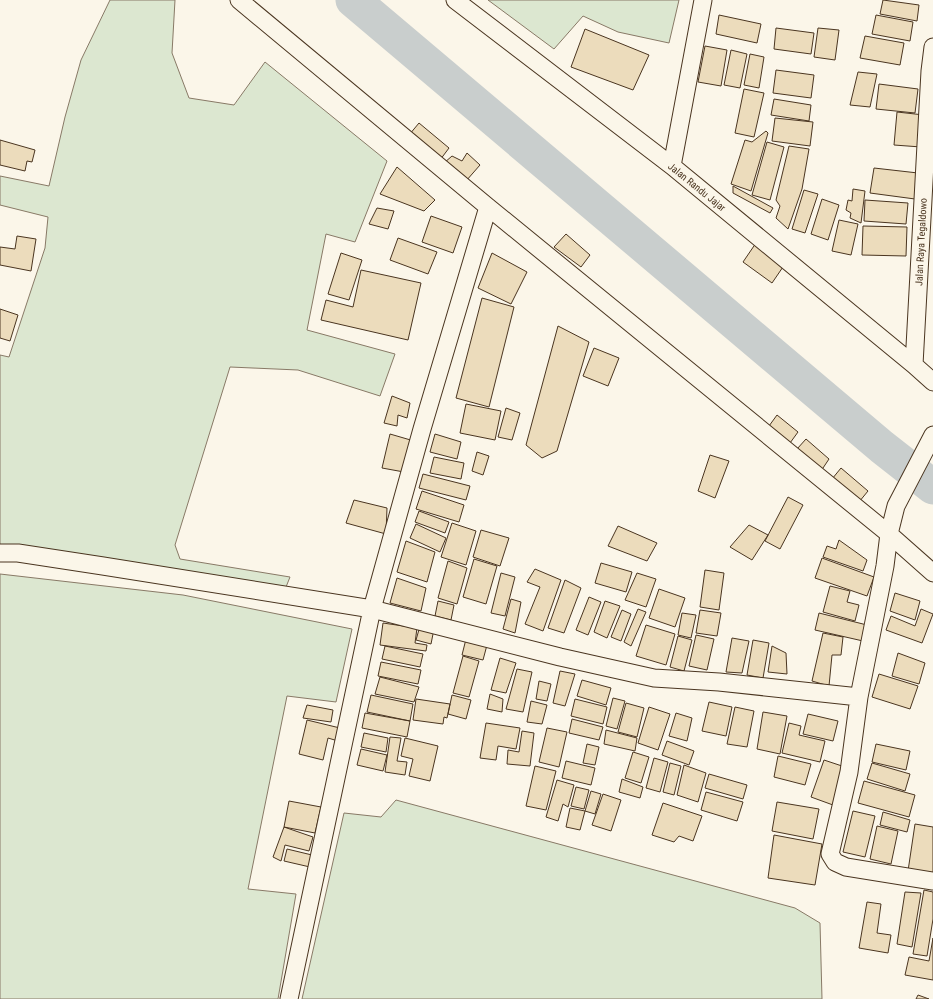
<svg xmlns="http://www.w3.org/2000/svg" width="933" height="999" font-family="'Roboto Condensed',sans-serif">
  <style>
    .green { fill: #dce7d0; stroke: #887966 }
    .lines { fill: none; stroke-linecap: round; stroke-linejoin: round }
    .river { stroke: #c9cecd; stroke-width: 35 }
    .building { fill: #ecdcbc; stroke: #4a3520 }
    .minor-casing { stroke: #4a3520; stroke-width: 19 }
    .minor { stroke: #fbf6e9; stroke-width: 17 }
    .labels { text-anchor: middle; dominant-baseline: central; stroke-width: 3; stroke-linejoin: round; paint-order: stroke }
    .street-label { font-size: 10px; fill: #4a3520; stroke: #fbf6e9 }
  </style>
  <rect width="100%" height="100%" fill="#fbf6e9"/>
  <path class="green" d="M110 0H175L172 53 189 98 234 105 265 62 387 161 355 242 326 234 307 330 395 354 380 396 298 370 230 367 175 545 180 559 290 577 284 592 0 545V355L9 357 45 248 48 217 0 205V176L49 186 65 117 81 60Z
    M488 0H679L669 43 618 32 583 16 554 49Z
    M0 574 183 595 352 629 336 702 287 696 248 889 296 894 278 999H0Z
    M396 800 795 908 820 923 822 999H302L344 813 381 817Z"/>
  <g class="lines">
    <path class="river" d="M353 0 882 447 933 487"/>
  </g>
  <path class="building" d="M883 0 919 5 917 21 880 14Z
    M719 15 761 24 757 43 716 34Z
    M876 15 913 22 910 41 872 34Z
    M776 28 814 33 811 54 774 49Z
    M818 28 839 30 835 60 814 57Z
    M585 29 649 55 633 90 571 67Z
    M865 36 904 43 900 65 860 58Z
    M705 46 727 50 721 86 698 82Z
    M731 50 747 54 740 88 724 85Z
    M750 54 764 57 759 88 744 85Z
    M776 70 814 75 811 98 773 93Z
    M858 72 877 74 870 107 850 105Z
    M879 84 918 89 915 113 876 109Z
    M744 89 764 93 754 137 735 133Z
    M774 99 811 105 809 121 771 115Z
    M897 112 924 115 921 147 894 145Z
    M775 118 813 122 810 146 772 141Z
    M419 123 449 148 440 160 409 135Z
    M766 131 768 133 751 191 731 184 745 140 752 142Z
    M0 140 35 150 32 162 27 161 25 171 0 165Z
    M767 142 784 147 770 200 752 195Z
    M789 146 809 149 802 189 788 229 776 218 780 206 776 200Z
    M467 153 480 165 466 181 444 163 452 156 462 161Z
    M397 167 435 200 424 211 380 194Z
    M874 168 918 173 915 199 870 193Z
    M733 186 773 208 770 213 733 193Z
    M853 189 865 191 861 223 850 218 851 213 846 210 848 200 852 201Z
    M804 190 818 194 805 233 792 229Z
    M822 199 839 205 828 240 811 234Z
    M865 200 908 203 906 224 864 221Z
    M377 208 394 211 388 229 369 224Z
    M431 216 462 227 453 253 422 242Z
    M839 220 858 224 851 255 832 251Z
    M863 226 907 227 906 256 862 255Z
    M566 234 590 255 581 267 554 247Z
    M17 236 36 239 31 271 0 265V247L15 249Z
    M398 238 437 252 428 274 390 260Z
    M756 243 785 264 772 283 743 262Z
    M341 253 362 260 349 300 328 294Z
    M492 253 527 272 511 304 478 288Z
    M361 270 421 283 408 340 321 320 326 300 353 307Z
    M482 298 514 307 489 407 456 398Z
    M0 309 18 315 10 341 0 338Z
    M558 326 589 342 557 451 542 458 526 445Z
    M594 348 619 358 608 386 583 376Z
    M392 396 410 403 407 418 398 415 397 426 384 423Z
    M466 404 501 411 495 440 460 433Z
    M506 408 520 413 512 440 498 437Z
    M777 415 798 432 790 443 769 426Z
    M390 434 414 441 404 472 382 468Z
    M435 434 461 442 457 459 430 452Z
    M806 439 829 459 821 471 797 449Z
    M477 452 489 456 483 475 472 471Z
    M710 455 729 461 715 498 698 491Z
    M434 457 464 463 461 479 430 473Z
    M841 468 868 491 859 502 832 479Z
    M423 474 470 486 466 500 419 488Z
    M422 491 464 505 459 522 416 509Z
    M788 497 803 505 780 549 765 541Z
    M354 500 387 508 386 534 346 523Z
    M419 511 449 522 445 533 415 522Z
    M452 523 476 531 466 565 441 557Z
    M416 524 446 538 440 552 410 538Z
    M749 525 768 535 752 560 730 547Z
    M618 526 657 543 647 561 608 546Z
    M481 530 509 538 500 566 473 557Z
    M839 540 867 560 863 571 823 557 827 546 836 549Z
    M406 541 435 552 427 582 397 572Z
    M822 558 874 577 867 596 815 578Z
    M474 559 497 566 486 604 463 597Z
    M448 561 467 568 457 604 438 598Z
    M601 563 632 572 626 592 595 583Z
    M535 569 561 580 543 631 525 624 540 587 527 582Z
    M705 570 724 573 719 610 700 607Z
    M501 573 515 577 505 616 491 613Z
    M637 573 656 579 646 607 625 600Z
    M397 578 426 588 421 611 390 603Z
    M565 580 581 588 564 633 548 628Z
    M830 586 850 591 847 602 859 605 855 621 823 612Z
    M659 589 685 598 675 627 649 618Z
    M895 593 920 601 915 620 890 611Z
    M589 597 601 602 588 635 576 630Z
    M511 599 521 602 515 633 503 629Z
    M438 601 454 605 451 620 435 616Z
    M605 601 620 606 607 638 594 632Z
    M638 609 646 612 631 646 624 642Z
    M921 609 933 614 922 643 886 630 891 616 915 626Z
    M622 610 631 614 621 641 611 637Z
    M700 610 721 613 717 636 696 633Z
    M682 613 696 615 691 638 678 635Z
    M819 613 867 625 863 641 815 630Z
    M383 623 417 628 415 643 427 645 426 651 380 645Z
    M646 625 675 634 666 665 636 656Z
    M420 626 434 629 431 644 416 640Z
    M823 633 843 637 841 655H832L829 686 812 681Z
    M696 635 714 639 707 670 689 666Z
    M678 636 692 640 684 671 670 667Z
    M732 638 749 641 742 673 726 672Z
    M466 639 487 645 483 660 462 655Z
    M753 640 769 643 763 678 747 675Z
    M385 646 423 654 420 667 382 659Z
    M772 646 786 653 787 674 768 672Z
    M898 653 925 663 919 684 892 676Z
    M463 656 479 661 469 697 453 693Z
    M500 658 516 663 506 693 491 690Z
    M381 662 421 670 418 684 378 676Z
    M517 669 532 672 523 712 506 709Z
    M560 671 575 674 565 706 553 703Z
    M879 674 918 686 910 709 872 697Z
    M380 677 419 687 414 702 375 694Z
    M582 680 611 688 606 705 577 696Z
    M539 681 551 684 547 701 536 699Z
    M490 694 503 699 502 712 487 709Z
    M371 695 413 704 410 721 367 712Z
    M452 695 471 700 466 719 448 714Z
    M613 698 625 701 617 729 606 726Z
    M416 699 450 704 447 718 444 717 443 724 413 720Z
    M575 699 607 707 603 724 571 716Z
    M531 701 547 705 542 724 527 722Z
    M709 702 732 707 726 736 702 731Z
    M626 703 644 708 637 737 618 732Z
    M307 705 333 710 331 722 303 718Z
    M649 707 670 714 658 750 638 743Z
    M735 707 754 711 747 747 727 744Z
    M763 712 787 716 780 754 757 749Z
    M365 713 410 721 407 737 362 728Z
    M676 713 692 718 687 741 669 736Z
    M808 714 838 721 833 741 803 734Z
    M572 719 603 727 599 740 569 733Z
    M307 720 340 728 338 741 328 738 323 760 299 754Z
    M486 723 520 728 516 749 498 746 496 760 480 758Z
    M789 723 801 726 799 735 825 741 820 762 782 753Z
    M547 728 567 732 559 767 539 762Z
    M606 730 637 738 635 751 604 744Z
    M522 731 534 733 530 766 507 764 508 750 519 752Z
    M364 733 388 738 386 752 361 747Z
    M390 737 401 738 397 761 407 762 405 775 385 772Z
    M405 738 438 746 430 781 409 776 413 759 401 756Z
    M667 741 694 751 689 765 662 755Z
    M587 744 599 747 595 765 583 763Z
    M876 744 910 751 906 770 872 762Z
    M361 749 387 755 383 771 357 765Z
    M633 752 649 757 641 783 625 778Z
    M778 756 811 764 805 785 774 777Z
    M654 758 668 762 660 792 646 788Z
    M824 760 845 767 833 805 811 797Z
    M566 761 595 768 591 785 562 778Z
    M670 763 681 766 674 795 663 792Z
    M872 763 910 774 905 791 867 779Z
    M684 765 706 773 698 802 677 795Z
    M535 766 556 771 546 810 526 806Z
    M709 774 747 785 743 799 705 788Z
    M622 779 643 787 640 798 619 792Z
    M557 780 574 785 568 807 563 804 558 821 546 817Z
    M864 781 915 795 909 817 858 803Z
    M576 787 589 790 584 809 571 806Z
    M591 791 601 794 595 814 585 811Z
    M706 792 743 802 737 821 701 810Z
    M603 794 621 800 611 831 592 825Z
    M289 801 321 807 315 833 284 827Z
    M777 802 819 809 813 839 772 831Z
    M663 803 702 816 693 841 679 836 674 842 652 835Z
    M570 808 585 811 580 830 566 827Z
    M853 811 875 816 865 857 843 852Z
    M883 812 910 820 907 832 880 825Z
    M915 824 933 827V875L908 871Z
    M877 826 898 831 891 864 870 859Z
    M284 827 313 837 309 851 285 845 281 861 273 857Z
    M774 835 822 844 815 885 768 878Z
    M287 849 312 855 310 867 284 861Z
    M924 890 933 892V919L927 956 913 954Z
    M905 892 921 893 912 947 897 944Z
    M867 902 881 904 877 933 891 935 888 953 859 948Z
    M933 938V980L905 975 909 957 929 961Z
    M918 995 929 999H916Z"/>
  <g class="lines">
    <g class="minor-casing">
      <path id="minor" d="M239 0 488 207 889 534 933 573
        M455 0 672 166 914 365 933 382
        M672 166 703 0
        M914 365 930 71 933 47
        M0 553H18L103 566 372 609 560 657 654 678 719 682 859 697 885 566 889 534 896 506 933 435
        M859 697 849 772 830 854 835 862 846 867 933 881
        M289 999 372 609 422 429 488 207"/>
    </g>
    <use href="#minor" class="minor"/>
  </g>
  <g class="labels">
    <g class="street-label">
      <text transform="translate(697 187) rotate(39)">Jalan Randu Jajar</text>
      <text transform="translate(921 242) rotate(-87)">Jalan Raya Tegaldowo</text>
    </g>
  </g>
</svg>
